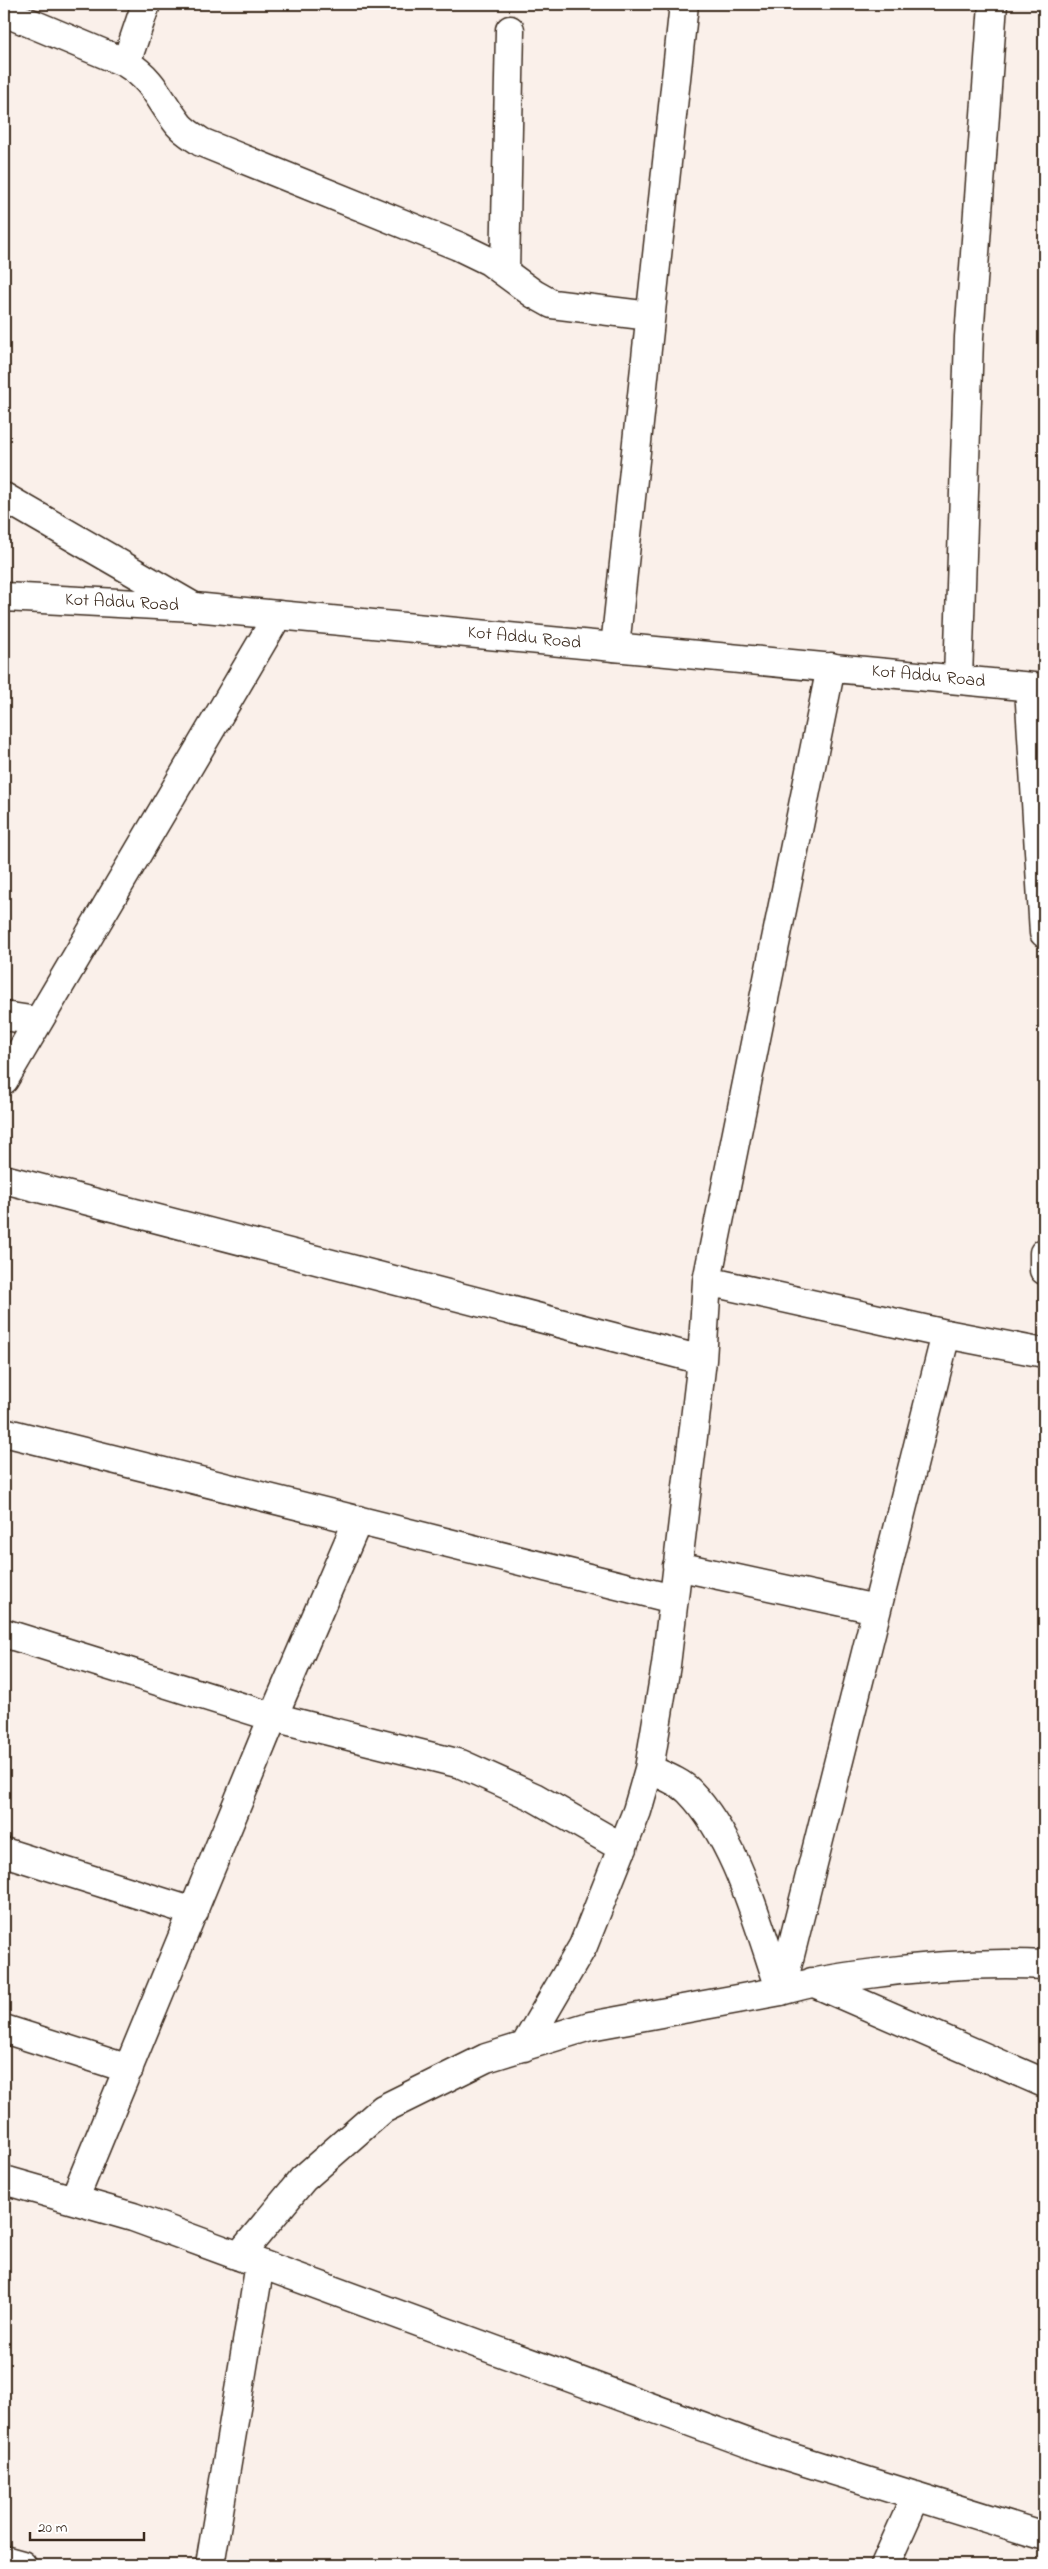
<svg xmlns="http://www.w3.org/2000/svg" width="1048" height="2569" font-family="'Indie Flower',sans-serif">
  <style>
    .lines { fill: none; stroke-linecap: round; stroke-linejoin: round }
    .minor-casing { stroke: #3b2a1e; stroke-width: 31 }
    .major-casing { stroke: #3b2a1e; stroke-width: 31 }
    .minor { stroke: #fff; stroke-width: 28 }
    .major { stroke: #fff; stroke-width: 28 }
    .labels { text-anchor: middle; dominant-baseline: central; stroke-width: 5; stroke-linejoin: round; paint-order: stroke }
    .street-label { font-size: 18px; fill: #3b2a1e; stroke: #fff }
  </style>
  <rect width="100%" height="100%" fill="#faf0ea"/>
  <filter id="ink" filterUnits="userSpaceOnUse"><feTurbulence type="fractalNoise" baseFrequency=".02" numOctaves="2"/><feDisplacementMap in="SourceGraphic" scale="10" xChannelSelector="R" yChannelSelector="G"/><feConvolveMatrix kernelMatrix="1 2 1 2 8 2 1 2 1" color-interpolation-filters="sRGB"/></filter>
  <g filter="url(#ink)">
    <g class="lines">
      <g class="minor-casing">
        <path id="minor" d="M4 12 126 63C155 81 159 100 179 125 185 132 194 137 201 142L458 246 489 261 534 294 552 304 650 316
          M126 63 146 4
          M505 272 510 30
          M4 497 194 607
          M615 647 684 4
          M958 679 969 337 993 4
          M1029 687 1044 933
          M4 1016 37 1021
          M4 1080 278 615
          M4 1179 702 1360
          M1044 1253V1270
          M707 1281 946 1334 1044 1353
          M4 1432 673 1599
          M677 1566 876 1609
          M4 1633 273 1717 461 1764 534 1797 623 1848
          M649 1769C661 1775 679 1781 689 1791 738 1841 758 1926 781 1991
          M4 1852 194 1912
          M812 1982 1044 2083
          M781 1991 946 1334
          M4 2029 129 2069
          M524 2047 583 1946 637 1811 649 1769 666 1665 702 1360 707 1281 831 667
          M4 2180 133 2217 767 2450 1044 2536
          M74 2200 273 1717 358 1520
          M239 2256 303 2179 383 2109 486 2058 590 2026 781 1991C810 1982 838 1978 868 1974 927 1966 984 1962 1044 1965
          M4 2560 22 2565
          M210 2565 260 2264
          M885 2565 916 2496"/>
      </g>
      <g class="major-casing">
        <g id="major">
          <path id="s1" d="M4 597 194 607 1044 688"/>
        </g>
      </g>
      <use href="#minor" class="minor"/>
      <use href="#major" class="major"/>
    </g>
  </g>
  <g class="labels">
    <g class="street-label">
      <text stroke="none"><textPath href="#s1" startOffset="118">Kot Addu Road</textPath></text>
      <text stroke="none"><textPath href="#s1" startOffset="522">Kot Addu Road</textPath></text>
      <text stroke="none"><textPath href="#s1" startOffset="928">Kot Addu Road</textPath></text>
    </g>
  </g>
  <rect width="1048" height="2569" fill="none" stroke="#fff" stroke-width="20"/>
  <rect x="10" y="10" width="1028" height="2549" fill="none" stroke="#3b2a1e" stroke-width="2" filter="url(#ink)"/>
  <path d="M30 2532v8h114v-8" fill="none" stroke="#3b2a1e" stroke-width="2.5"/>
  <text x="38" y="2532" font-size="15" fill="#3b2a1e" stroke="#ffffff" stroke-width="4" paint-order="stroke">20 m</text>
</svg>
